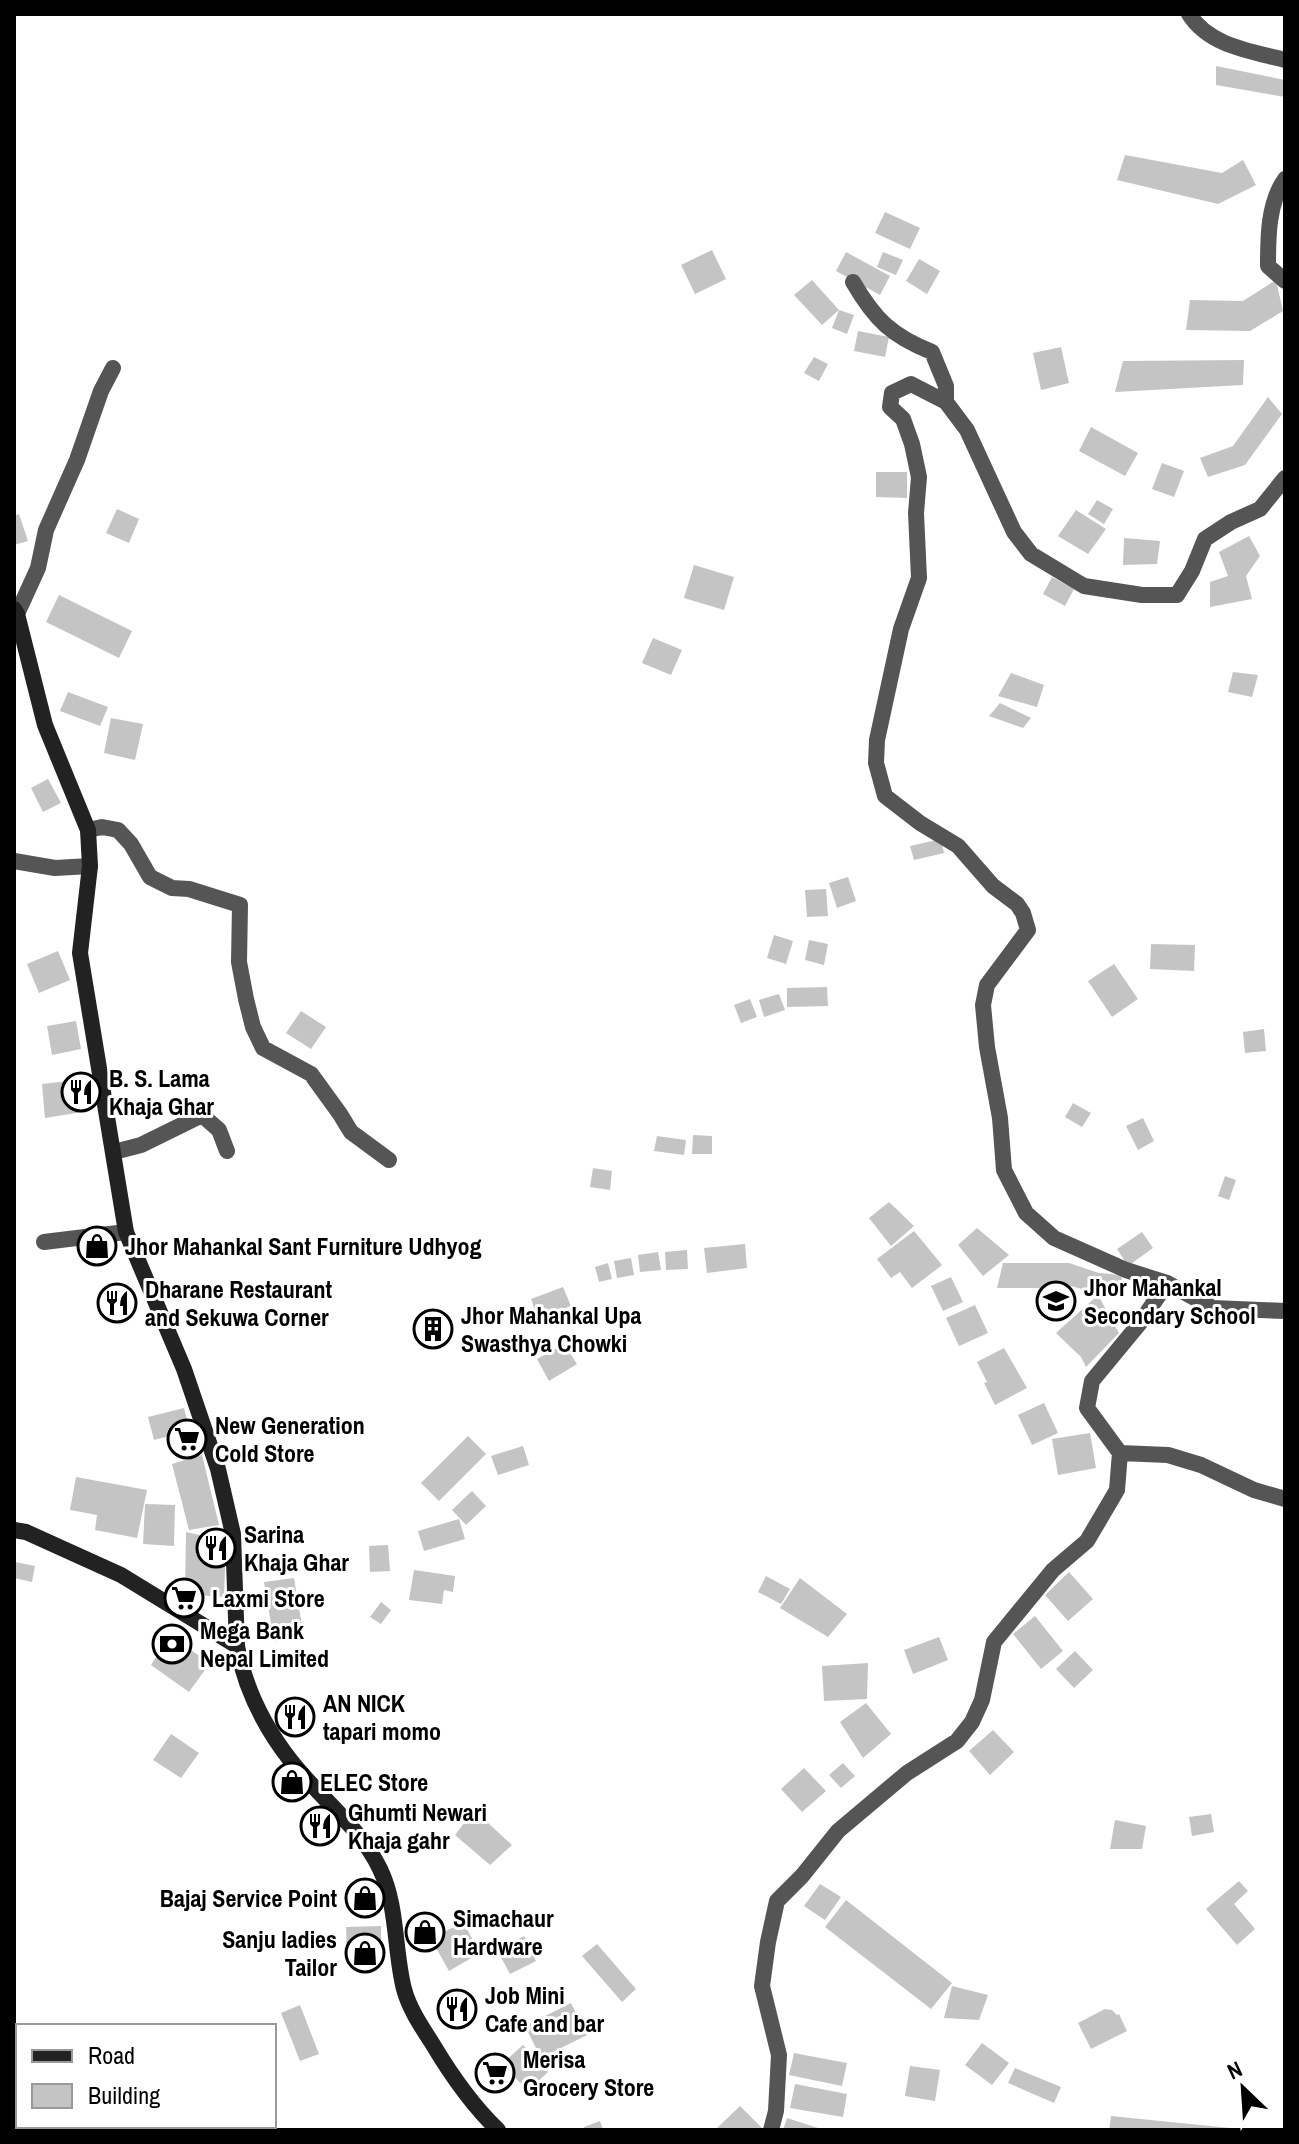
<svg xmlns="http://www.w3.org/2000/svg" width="1299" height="2144" font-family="'Archivo Narrow',sans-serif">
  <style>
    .building { fill: #c4c4c4 }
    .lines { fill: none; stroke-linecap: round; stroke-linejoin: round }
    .street { stroke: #555; stroke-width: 16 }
    .secondary { stroke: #222; stroke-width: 16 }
    .labels { text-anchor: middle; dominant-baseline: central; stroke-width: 6; stroke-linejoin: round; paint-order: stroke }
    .poi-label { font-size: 24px; font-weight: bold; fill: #000; stroke: #fff; text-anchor: start }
  </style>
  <rect width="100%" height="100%" fill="#fff"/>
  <path class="building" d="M1216 66 1285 80V97L1216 85Z
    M1125 155 1222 173 1243 160 1256 185 1218 204 1117 180Z
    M885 212 920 228 910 249 875 233Z
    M712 250 726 279 695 294 681 265Z
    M846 252 890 276 880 295 836 271Z
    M883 252 903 260 896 275 877 267Z
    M919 259 940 271 927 294 906 281Z
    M812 280 839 310 854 315 847 334 832 328 839 310 822 325 794 295Z
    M1276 280 1283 311 1250 331 1186 330 1190 300 1243 301Z
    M858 331 889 337 885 357 854 351Z
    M1061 347 1069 383 1041 390 1033 353Z
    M814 357 828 364 819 381 804 373Z
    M1244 360 1243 385 1115 392 1123 361Z
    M1268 397 1282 414 1245 465 1208 477 1200 458 1233 446Z
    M1091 427 1138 453 1125 476 1079 451Z
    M1162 463 1184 471 1174 497 1152 489Z
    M876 472H907V498L876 497Z
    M1097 500 1113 509 1104 524 1088 514Z
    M117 509 139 519 129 543 106 533Z
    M1076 510 1106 529 1088 554 1058 536Z
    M19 514 28 541 14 545V516Z
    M1249 536 1260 556 1246 576 1252 599 1210 607V582L1228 576 1219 552Z
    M1124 538 1160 541 1157 564 1123 565Z
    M694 565 734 577 724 610 684 598Z
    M1052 577 1074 589 1065 606 1043 594Z
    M59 595 132 631 119 658 46 622Z
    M653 638 682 650 671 675 642 663Z
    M1233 672 1258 675 1252 697 1228 692Z
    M1011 673 1044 685 1037 707 998 696Z
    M68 692 108 707 100 726 60 711Z
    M1000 703 1031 718 1023 728 989 716Z
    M111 718 143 724 135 760 104 753Z
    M48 779 61 803 43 812 31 788Z
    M941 839 944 853 914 860 910 846Z
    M848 877 856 901 837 908 829 883Z
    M826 889 828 916 807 917 805 890Z
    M774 935 793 941 786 964 767 958Z
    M809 940 828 944 824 965 805 960Z
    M1151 944 1195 945 1194 971 1150 969Z
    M58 951 70 980 39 993 27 964Z
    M1114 964 1138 999 1112 1017 1088 981Z
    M827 987 828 1006 787 1007V988Z
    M779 994 785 1010 764 1017 759 1000Z
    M750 999 757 1017 741 1023 734 1005Z
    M301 1011 326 1027 311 1049 286 1033Z
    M76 1021 81 1049 52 1055 47 1026Z
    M1264 1029 1266 1051 1245 1053 1243 1032Z
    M86 1079 89 1111 45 1118 42 1084Z
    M1073 1103 1091 1113 1082 1127 1065 1117Z
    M1143 1118 1154 1141 1138 1150 1126 1126Z
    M693 1135 712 1136V1154H692Z
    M657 1136 686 1140 684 1155 654 1151Z
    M593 1168 612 1171 610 1190 590 1187Z
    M1225 1176 1236 1180 1229 1200 1218 1196Z
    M889 1202 914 1226 891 1246 869 1218Z
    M977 1228 1009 1255 983 1276 958 1245Z
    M914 1231 942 1265 912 1288 900 1272 891 1278 877 1259Z
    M1142 1232 1153 1248 1128 1266 1117 1249Z
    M745 1244 747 1268 707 1273 704 1248Z
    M687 1250 688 1269 666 1270 665 1252Z
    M658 1252 661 1270 640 1272 638 1255Z
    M631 1258 634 1275 617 1278 614 1261Z
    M608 1263 612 1279 599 1282 595 1267Z
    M1003 1263H1069L1099 1273 1122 1275 1121 1296 1097 1293 1067 1285V1288H997Z
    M951 1277 963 1302 943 1311 931 1286Z
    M563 1287 571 1306 538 1319 531 1299Z
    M1098 1295 1119 1333 1086 1367 1081 1357 1056 1333Z
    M975 1305 988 1333 959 1346 946 1318Z
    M424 1313 451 1332 446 1340 437 1333 434 1338 416 1325Z
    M564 1344 577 1364 549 1381 537 1359Z
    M1004 1348 1027 1388 995 1405 984 1383 987 1382 977 1362Z
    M1044 1403 1058 1433 1032 1445 1018 1415Z
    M184 1408 190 1431 154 1440 148 1417Z
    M1090 1433 1096 1468 1058 1475 1052 1439Z
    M468 1436 486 1454 439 1501 421 1483Z
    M523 1446 529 1465 498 1475 491 1456Z
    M202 1455 219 1525 189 1530 172 1464Z
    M76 1477 147 1490 137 1538 95 1530 97 1515 70 1510Z
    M472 1491 486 1506 466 1525 452 1510Z
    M145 1504 175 1505 174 1546 143 1544Z
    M459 1519 465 1539 424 1551 418 1531Z
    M186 1532 226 1541 224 1597 185 1594Z
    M388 1545 390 1571 370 1572 369 1546Z
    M15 1562 35 1566 32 1582 14 1578Z
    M414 1570 455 1576 453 1592 444 1590 442 1604 409 1600Z
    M1069 1572 1093 1599 1068 1621 1045 1595Z
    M766 1576 790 1589 781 1604 758 1592Z
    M294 1578 304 1638 274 1642 264 1582Z
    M800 1578 847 1614 828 1637 780 1608Z
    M381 1602 391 1610 381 1624 370 1617Z
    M1035 1616 1063 1651 1041 1669 1013 1634Z
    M170 1636 210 1663 189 1692 151 1665Z
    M939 1637 948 1660 913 1674 904 1650Z
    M1075 1651 1093 1670 1074 1688 1056 1669Z
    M868 1663 867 1699 824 1701 822 1666Z
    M866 1703 891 1734 863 1758 840 1722Z
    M993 1730 1014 1752 990 1775 969 1751Z
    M171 1734 199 1753 181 1778 153 1760Z
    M843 1763 855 1776 841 1788 829 1775Z
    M804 1768 826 1791 802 1812 781 1789Z
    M474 1810 512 1845 490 1865 455 1835Z
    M1211 1814 1214 1832 1192 1836 1189 1817Z
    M1115 1820 1146 1826 1142 1849H1110Z
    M1239 1881 1248 1891 1234 1904 1255 1929 1237 1945 1206 1909Z
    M820 1884 841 1897 825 1920 804 1906Z
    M846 1900 952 1983 931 2009 825 1927Z
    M463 1922 480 1953 449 1971 431 1939Z
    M381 1926V1958H347L346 1927Z
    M524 1936 536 1961 510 1974 497 1950Z
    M597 1944 636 1989 622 2002 582 1956Z
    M952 1986 988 1995 979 2020 944 2018Z
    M571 2003 587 2035 541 2058 525 2026Z
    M300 2005 319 2054 300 2061 281 2013Z
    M1105 2009 1112 2010 1117 2015 1119 2014 1127 2031 1091 2049 1078 2023Z
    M982 2043 1009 2063 992 2085 965 2065Z
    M523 2045 548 2072 528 2091 502 2064Z
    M794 2053 847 2063 842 2086 789 2075Z
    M910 2066 940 2070 935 2101 905 2096Z
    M1015 2068 1061 2087 1054 2103 1008 2083Z
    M795 2084 847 2094 843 2117 790 2108Z
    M740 2106 764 2130H715Z
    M1111 2116 1230 2128V2130H1109Z
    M787 2118 821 2129V2130H783Z
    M600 2121 603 2130H585L584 2127Z"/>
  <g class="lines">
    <path class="street" d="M1189 14C1209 46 1251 51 1285 60
      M1285 179C1268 203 1268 237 1268 266L1285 281
      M853 282C875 320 892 336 932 352L946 386V402
      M1285 478 1260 509 1231 522 1205 539 1192 571 1177 595H1142L1084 586 1031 554 1014 532 967 430 946 402 911 384 892 393 890 407 903 419 912 444 919 477 916 513 919 578 901 629 877 740 876 763 885 796 920 823 958 846 993 886 1017 904 1023 913 1028 930 987 985 983 1005 987 1047 1000 1118 1004 1170 1026 1213 1054 1238 1126 1270 1167 1283 1213 1308 1285 1311
      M17 614 38 568 46 530 77 460 101 391 113 368
      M88 830 102 827 118 830 131 844 150 877 172 888 189 889 240 905 239 962 246 999 253 1027 263 1048 311 1074 340 1114 351 1132 389 1160
      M14 861 55 868 90 866
      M114 1152 141 1145 202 1115 219 1130 227 1151
      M44 1242 126 1232
      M1120 1453 1168 1455 1201 1465 1254 1490 1285 1499
      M771 2130 776 2111 779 2055 762 1986 768 1942 777 1901 802 1876 838 1831 907 1773 957 1741 972 1722 982 1700 994 1642 1053 1570 1087 1541 1117 1490 1120 1453 1087 1408 1092 1381 1140 1323 1167 1283"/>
    <path class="secondary" d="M14 609 17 614 45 725 88 830 90 866 80 953 126 1232 184 1369 218 1469 233 1534 237 1646C245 1688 265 1728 291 1761 320 1798 360 1827 380 1869 398 1906 394 1950 404 1989 409 2008 421 2026 432 2043 451 2075 471 2104 498 2130
      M14 1530 26 1532 121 1575 237 1646"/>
  </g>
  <defs>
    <g id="restaurant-ring" transform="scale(2)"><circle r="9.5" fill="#fff" stroke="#000" stroke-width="1.5"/><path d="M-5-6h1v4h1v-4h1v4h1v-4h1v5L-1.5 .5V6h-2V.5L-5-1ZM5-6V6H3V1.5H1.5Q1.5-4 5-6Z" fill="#000"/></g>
    <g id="shop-ring" transform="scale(2)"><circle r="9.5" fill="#fff" stroke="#000" stroke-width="1.5"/><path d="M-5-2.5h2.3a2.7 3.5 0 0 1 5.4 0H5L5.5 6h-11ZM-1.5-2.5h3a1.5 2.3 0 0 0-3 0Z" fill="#000"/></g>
    <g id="school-ring" transform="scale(2)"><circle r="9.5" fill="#fff" stroke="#000" stroke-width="1.5"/><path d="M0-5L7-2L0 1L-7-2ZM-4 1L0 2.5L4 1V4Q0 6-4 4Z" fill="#000"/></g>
    <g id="building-ring" transform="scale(2)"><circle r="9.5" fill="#fff" stroke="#000" stroke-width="1.5"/><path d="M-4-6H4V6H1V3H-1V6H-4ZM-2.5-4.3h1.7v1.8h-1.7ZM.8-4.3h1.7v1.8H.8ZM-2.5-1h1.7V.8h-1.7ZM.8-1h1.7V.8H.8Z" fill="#000"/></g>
    <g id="supermarket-ring" transform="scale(2)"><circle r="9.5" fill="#fff" stroke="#000" stroke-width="1.5"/><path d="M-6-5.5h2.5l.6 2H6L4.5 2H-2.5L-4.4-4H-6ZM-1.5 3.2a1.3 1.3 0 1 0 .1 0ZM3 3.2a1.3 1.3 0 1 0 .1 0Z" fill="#000"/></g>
    <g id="bank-ring" transform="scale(2)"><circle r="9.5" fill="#fff" stroke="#000" stroke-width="1.5"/><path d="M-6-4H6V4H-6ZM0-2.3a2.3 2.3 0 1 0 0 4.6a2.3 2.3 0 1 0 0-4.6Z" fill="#000"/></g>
  </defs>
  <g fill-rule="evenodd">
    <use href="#restaurant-ring" x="81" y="1092"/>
    <use href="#shop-ring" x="97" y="1246"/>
    <use href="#school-ring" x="1056" y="1301"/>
    <use href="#restaurant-ring" x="117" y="1303"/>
    <use href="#building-ring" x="433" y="1329"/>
    <use href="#supermarket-ring" x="187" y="1439"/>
    <use href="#restaurant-ring" x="216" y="1548"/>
    <use href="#supermarket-ring" x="184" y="1598"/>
    <use href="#bank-ring" x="172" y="1644"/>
    <use href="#restaurant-ring" x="295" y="1717"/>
    <use href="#shop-ring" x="292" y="1782"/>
    <use href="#restaurant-ring" x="320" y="1826"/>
    <use href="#shop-ring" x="365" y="1898"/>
    <use href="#shop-ring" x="425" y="1932"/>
    <use href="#shop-ring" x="365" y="1953"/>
    <use href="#restaurant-ring" x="457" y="2009"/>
    <use href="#supermarket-ring" x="495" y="2073"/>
  </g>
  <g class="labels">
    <g class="poi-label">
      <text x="109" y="1078">B. S. Lama<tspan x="109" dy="28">Khaja Ghar</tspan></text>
      <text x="125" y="1246">Jhor Mahankal Sant Furniture Udhyog</text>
      <text x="1084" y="1287">Jhor Mahankal<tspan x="1084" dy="28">Secondary School</tspan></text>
      <text x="145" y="1289">Dharane Restaurant<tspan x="145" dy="28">and Sekuwa Corner</tspan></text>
      <text x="461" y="1315">Jhor Mahankal Upa<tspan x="461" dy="28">Swasthya Chowki</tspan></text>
      <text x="215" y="1425">New Generation<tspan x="215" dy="28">Cold Store</tspan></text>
      <text x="244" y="1534">Sarina<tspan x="244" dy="28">Khaja Ghar</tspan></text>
      <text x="212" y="1598">Laxmi Store</text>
      <text x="200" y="1630">Mega Bank<tspan x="200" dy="28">Nepal Limited</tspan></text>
      <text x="323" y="1703">AN NICK<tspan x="323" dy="28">tapari momo</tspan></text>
      <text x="320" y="1782">ELEC Store</text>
      <text x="348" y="1812">Ghumti Newari<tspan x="348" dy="28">Khaja gahr</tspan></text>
      <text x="337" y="1898" text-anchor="end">Bajaj Service Point</text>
      <text x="453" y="1918">Simachaur<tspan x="453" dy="28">Hardware</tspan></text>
      <text x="337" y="1939" text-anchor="end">Sanju ladies<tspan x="337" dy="28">Tailor</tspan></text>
      <text x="485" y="1995">Job Mini<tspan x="485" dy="28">Cafe and bar</tspan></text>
      <text x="523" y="2059">Merisa<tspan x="523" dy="28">Grocery Store</tspan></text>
    </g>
  </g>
  <rect width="1299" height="2144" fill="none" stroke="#000000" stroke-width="32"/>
  <rect x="16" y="2024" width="260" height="104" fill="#ffffff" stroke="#999999" stroke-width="2"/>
  <rect x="32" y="2050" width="40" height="12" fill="#222222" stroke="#999999" stroke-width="2"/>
  <text x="88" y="2064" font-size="24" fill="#000000">Road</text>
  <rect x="32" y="2084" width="40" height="24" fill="#c4c4c4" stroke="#999999" stroke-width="2"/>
  <text x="88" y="2104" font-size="24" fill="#000000">Building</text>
  <g transform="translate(1243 2088) rotate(335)" stroke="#ffffff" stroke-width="6" paint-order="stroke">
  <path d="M0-6L14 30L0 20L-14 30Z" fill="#000000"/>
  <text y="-12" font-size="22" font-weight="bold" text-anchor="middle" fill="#000000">N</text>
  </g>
</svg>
